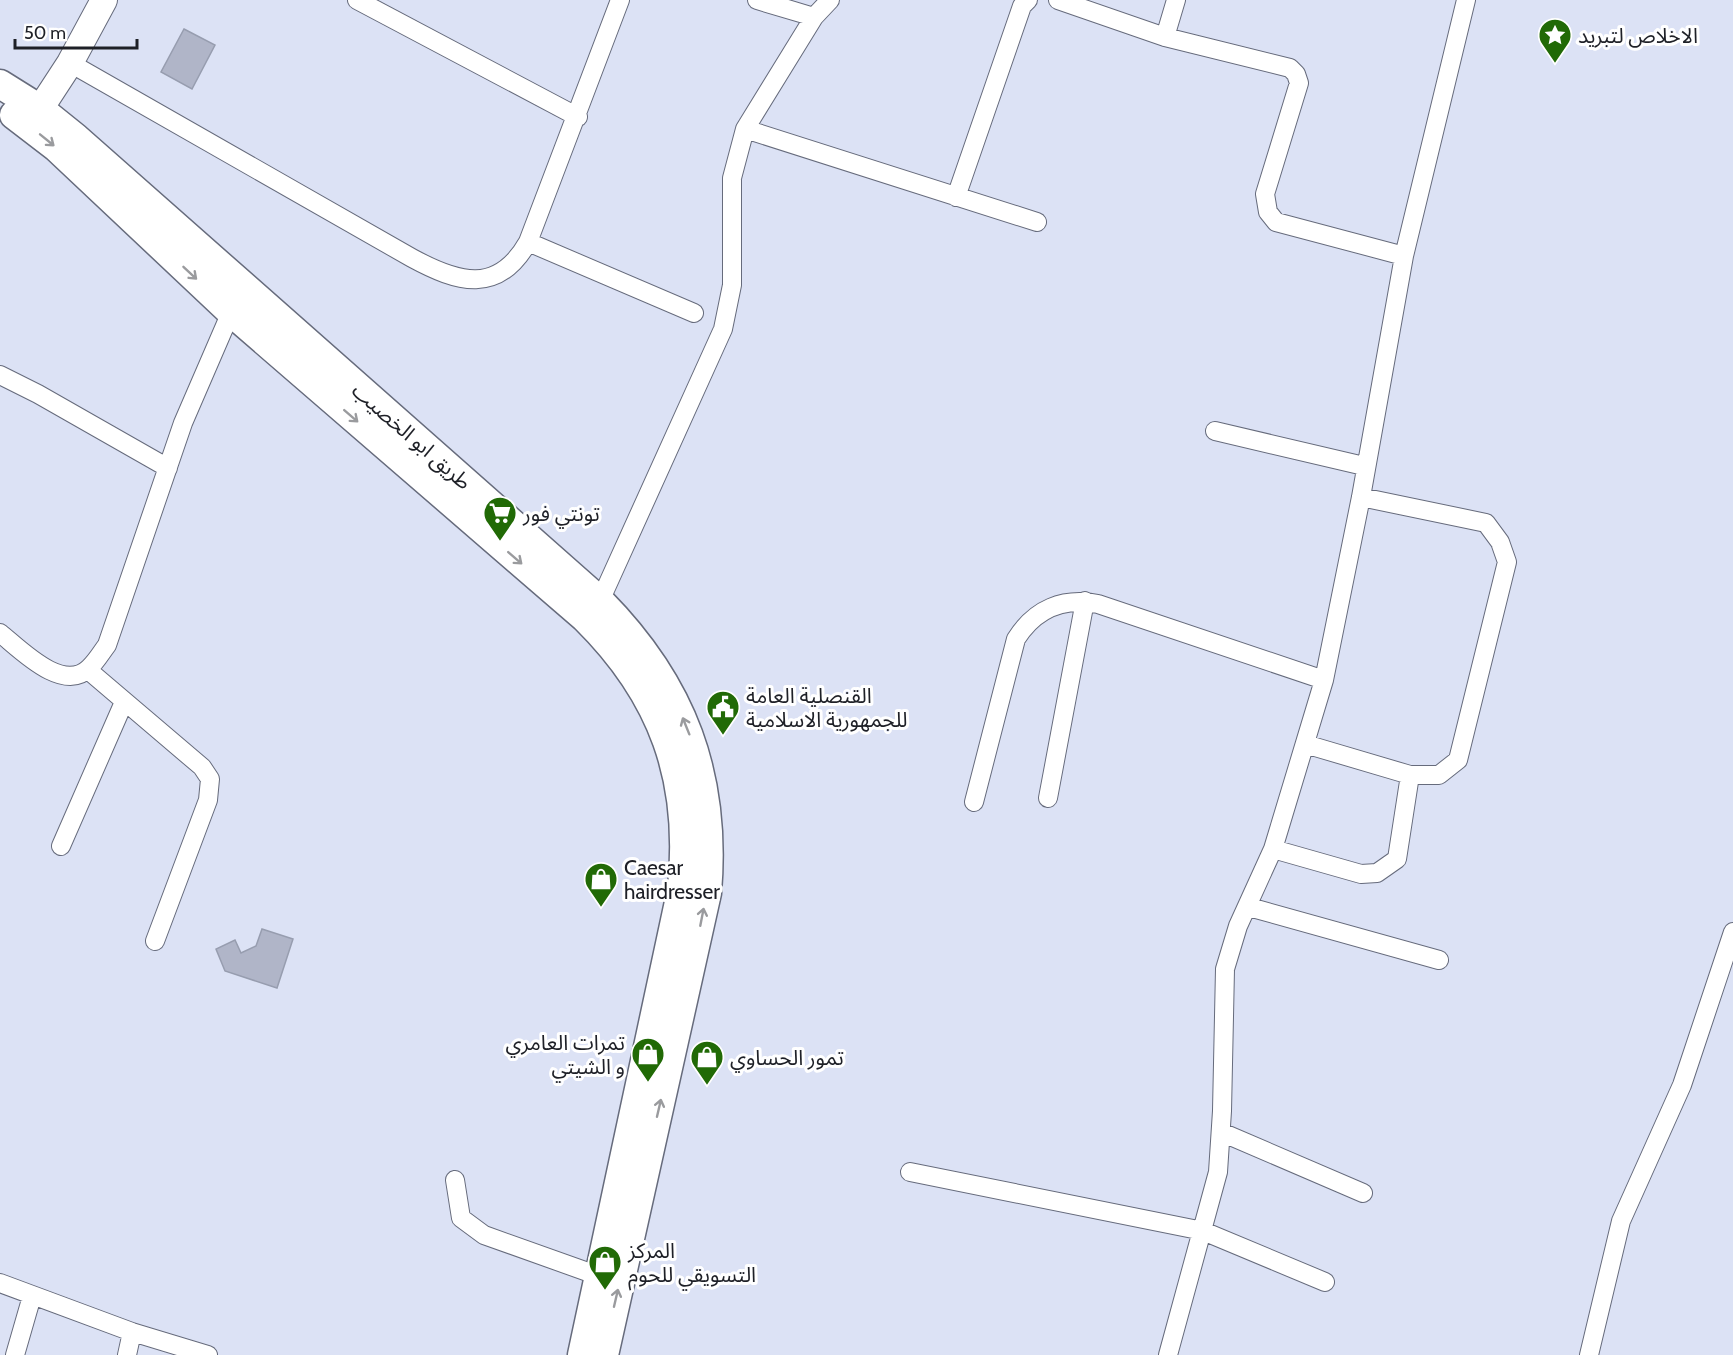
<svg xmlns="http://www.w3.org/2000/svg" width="1733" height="1355" font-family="Cabin,'Noto Sans Arabic',sans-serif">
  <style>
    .building { fill: #b0b5c8; stroke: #979daf; stroke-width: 1.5 }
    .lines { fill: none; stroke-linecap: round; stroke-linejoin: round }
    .street-casing { stroke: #666b7c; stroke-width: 20 }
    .secondary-casing { stroke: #666b7c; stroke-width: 28 }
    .primary-casing { stroke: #666b7c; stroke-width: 31 }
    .street { stroke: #fff; stroke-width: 18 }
    .secondary { stroke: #fff; stroke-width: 26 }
    .primary { stroke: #fff; stroke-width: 28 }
    .oneway { stroke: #9a9b9e }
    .labels { text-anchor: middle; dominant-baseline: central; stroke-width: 6; stroke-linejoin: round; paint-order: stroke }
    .poi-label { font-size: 21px; fill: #1e2027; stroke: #fff; text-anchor: start }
    .street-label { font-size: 21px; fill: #1e2027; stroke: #fff }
  </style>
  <rect width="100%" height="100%" fill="#dce2f5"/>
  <path class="building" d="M184 29 215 45 192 89 161 72Z
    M262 929 293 939 277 988 225 971 216 949 235 940 241 953 256 946Z"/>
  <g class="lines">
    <g class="street-casing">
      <path id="street" d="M357 0 578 117
        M757 0 814 17
        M1058 0 1165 37 1290 68 1296 74 1299 83 1265 194 1268 212 1276 222 1404 256
        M1165 37 1176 0
        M70 63 412 258C458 283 498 295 528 242L620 0
        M745 129 1037 222
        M956 197 1022 6 1028 0
        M528 242 694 313
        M0 375 38 394 168 468
        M1215 431 1364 466
        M600 601 723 329 732 285V178L745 129 814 17 830 0
        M0 633C20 649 63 694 89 668 96 662 101 653 107 645L183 423 231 312
        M88 670 202 767 210 779 208 800 155 941
        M1305 744 1410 775H1439L1458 760 1507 562 1500 542 1486 523 1361 497
        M1048 798 1085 601
        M974 802 1016 639C1035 609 1063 597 1098 604L1324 680
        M61 846 124 702
        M1273 849 1361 874 1377 873 1397 859 1410 775
        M1249 907 1439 960
        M1221 1132 1363 1193
        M910 1172 1203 1231 1325 1282
        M455 1180 461 1218 484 1235 599 1276
        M0 1283 132 1332 208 1355
        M15 1355 32 1296
        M127 1355 132 1332
        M1168 1355 1218 1172 1222 1111 1225 969 1238 926 1273 849 1324 680 1361 497 1404 256 1466 0
        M1589 1355 1621 1221 1682 1085 1733 932"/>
    </g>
    <g class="secondary-casing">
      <path id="secondary" d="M40 109 70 63 104 0"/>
    </g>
    <g class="primary-casing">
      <path id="primary" d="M0 84 40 109 76 138 600 601C683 685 717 776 707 893L604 1355
        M14 115 57 148 231 312 585 618C663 695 693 779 682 888L582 1355"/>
    </g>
    <use href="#street" class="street"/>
    <use href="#secondary" class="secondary"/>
    <use href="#primary" class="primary"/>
  </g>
  <defs><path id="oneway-shaft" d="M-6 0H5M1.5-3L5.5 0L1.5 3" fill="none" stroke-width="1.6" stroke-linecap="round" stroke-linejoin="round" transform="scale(1.5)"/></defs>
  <g class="oneway">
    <use href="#oneway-shaft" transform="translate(47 140) rotate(39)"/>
    <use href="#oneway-shaft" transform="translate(190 273) rotate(43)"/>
    <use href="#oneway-shaft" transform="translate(351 416) rotate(41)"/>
    <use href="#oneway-shaft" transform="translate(515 558) rotate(41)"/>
    <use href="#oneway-shaft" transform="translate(686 726) rotate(-112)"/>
    <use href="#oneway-shaft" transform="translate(702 917) rotate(-79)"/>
    <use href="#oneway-shaft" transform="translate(659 1108) rotate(-77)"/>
    <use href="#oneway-shaft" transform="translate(616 1298) rotate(-77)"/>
  </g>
  <defs>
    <g id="sight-pin" transform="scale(1.725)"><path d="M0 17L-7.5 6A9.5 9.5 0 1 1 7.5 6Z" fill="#216a06" stroke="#fff"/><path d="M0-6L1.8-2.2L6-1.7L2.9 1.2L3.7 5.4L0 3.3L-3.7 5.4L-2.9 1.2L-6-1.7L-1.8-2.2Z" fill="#fff"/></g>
    <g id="supermarket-pin" transform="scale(1.725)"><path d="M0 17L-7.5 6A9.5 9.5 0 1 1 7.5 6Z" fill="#216a06" stroke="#fff"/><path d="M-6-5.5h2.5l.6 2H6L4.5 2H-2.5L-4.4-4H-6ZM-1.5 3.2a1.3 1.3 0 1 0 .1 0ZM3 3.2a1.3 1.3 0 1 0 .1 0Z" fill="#fff"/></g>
    <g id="civic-pin" transform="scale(1.725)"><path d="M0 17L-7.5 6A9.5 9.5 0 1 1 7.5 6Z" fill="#216a06" stroke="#fff"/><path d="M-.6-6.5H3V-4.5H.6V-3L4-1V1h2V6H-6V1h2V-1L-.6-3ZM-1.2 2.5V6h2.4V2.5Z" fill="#fff"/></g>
    <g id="shop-pin" transform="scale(1.725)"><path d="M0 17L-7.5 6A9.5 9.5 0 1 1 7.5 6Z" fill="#216a06" stroke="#fff"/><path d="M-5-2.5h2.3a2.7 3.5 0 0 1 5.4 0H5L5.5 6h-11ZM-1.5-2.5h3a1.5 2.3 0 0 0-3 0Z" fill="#fff"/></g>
  </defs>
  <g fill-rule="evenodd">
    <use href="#sight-pin" x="1555" y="35"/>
    <use href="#supermarket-pin" x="500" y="513"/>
    <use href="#civic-pin" x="723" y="707"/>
    <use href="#shop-pin" x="601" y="879"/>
    <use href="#shop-pin" x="648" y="1054"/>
    <use href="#shop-pin" x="707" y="1057"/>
    <use href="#shop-pin" x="605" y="1262"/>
  </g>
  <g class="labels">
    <g class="poi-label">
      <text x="1578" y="35">الاخلاص لتبريد</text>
      <text x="523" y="513">تونتي فور</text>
      <text x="746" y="695">القنصلية العامة<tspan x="746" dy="24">للجمهورية الاسلامية</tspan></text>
      <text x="624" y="867">Caesar<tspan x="624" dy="24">hairdresser</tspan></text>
      <text x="625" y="1042" text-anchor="end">تمرات العامري<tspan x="625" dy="24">و الشيتي</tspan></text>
      <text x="730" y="1057">تمور الحساوي</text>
      <text x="628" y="1250">المركز<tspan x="628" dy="24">التسويقي للحوم</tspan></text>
    </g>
    <g class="street-label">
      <text transform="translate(412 436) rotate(41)">طريق ابو الخصيب</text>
    </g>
  </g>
  <path d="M15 39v9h122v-9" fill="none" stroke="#1e2027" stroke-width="3"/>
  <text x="24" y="39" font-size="18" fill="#1e2027" stroke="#ffffff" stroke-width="4.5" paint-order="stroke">50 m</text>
</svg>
